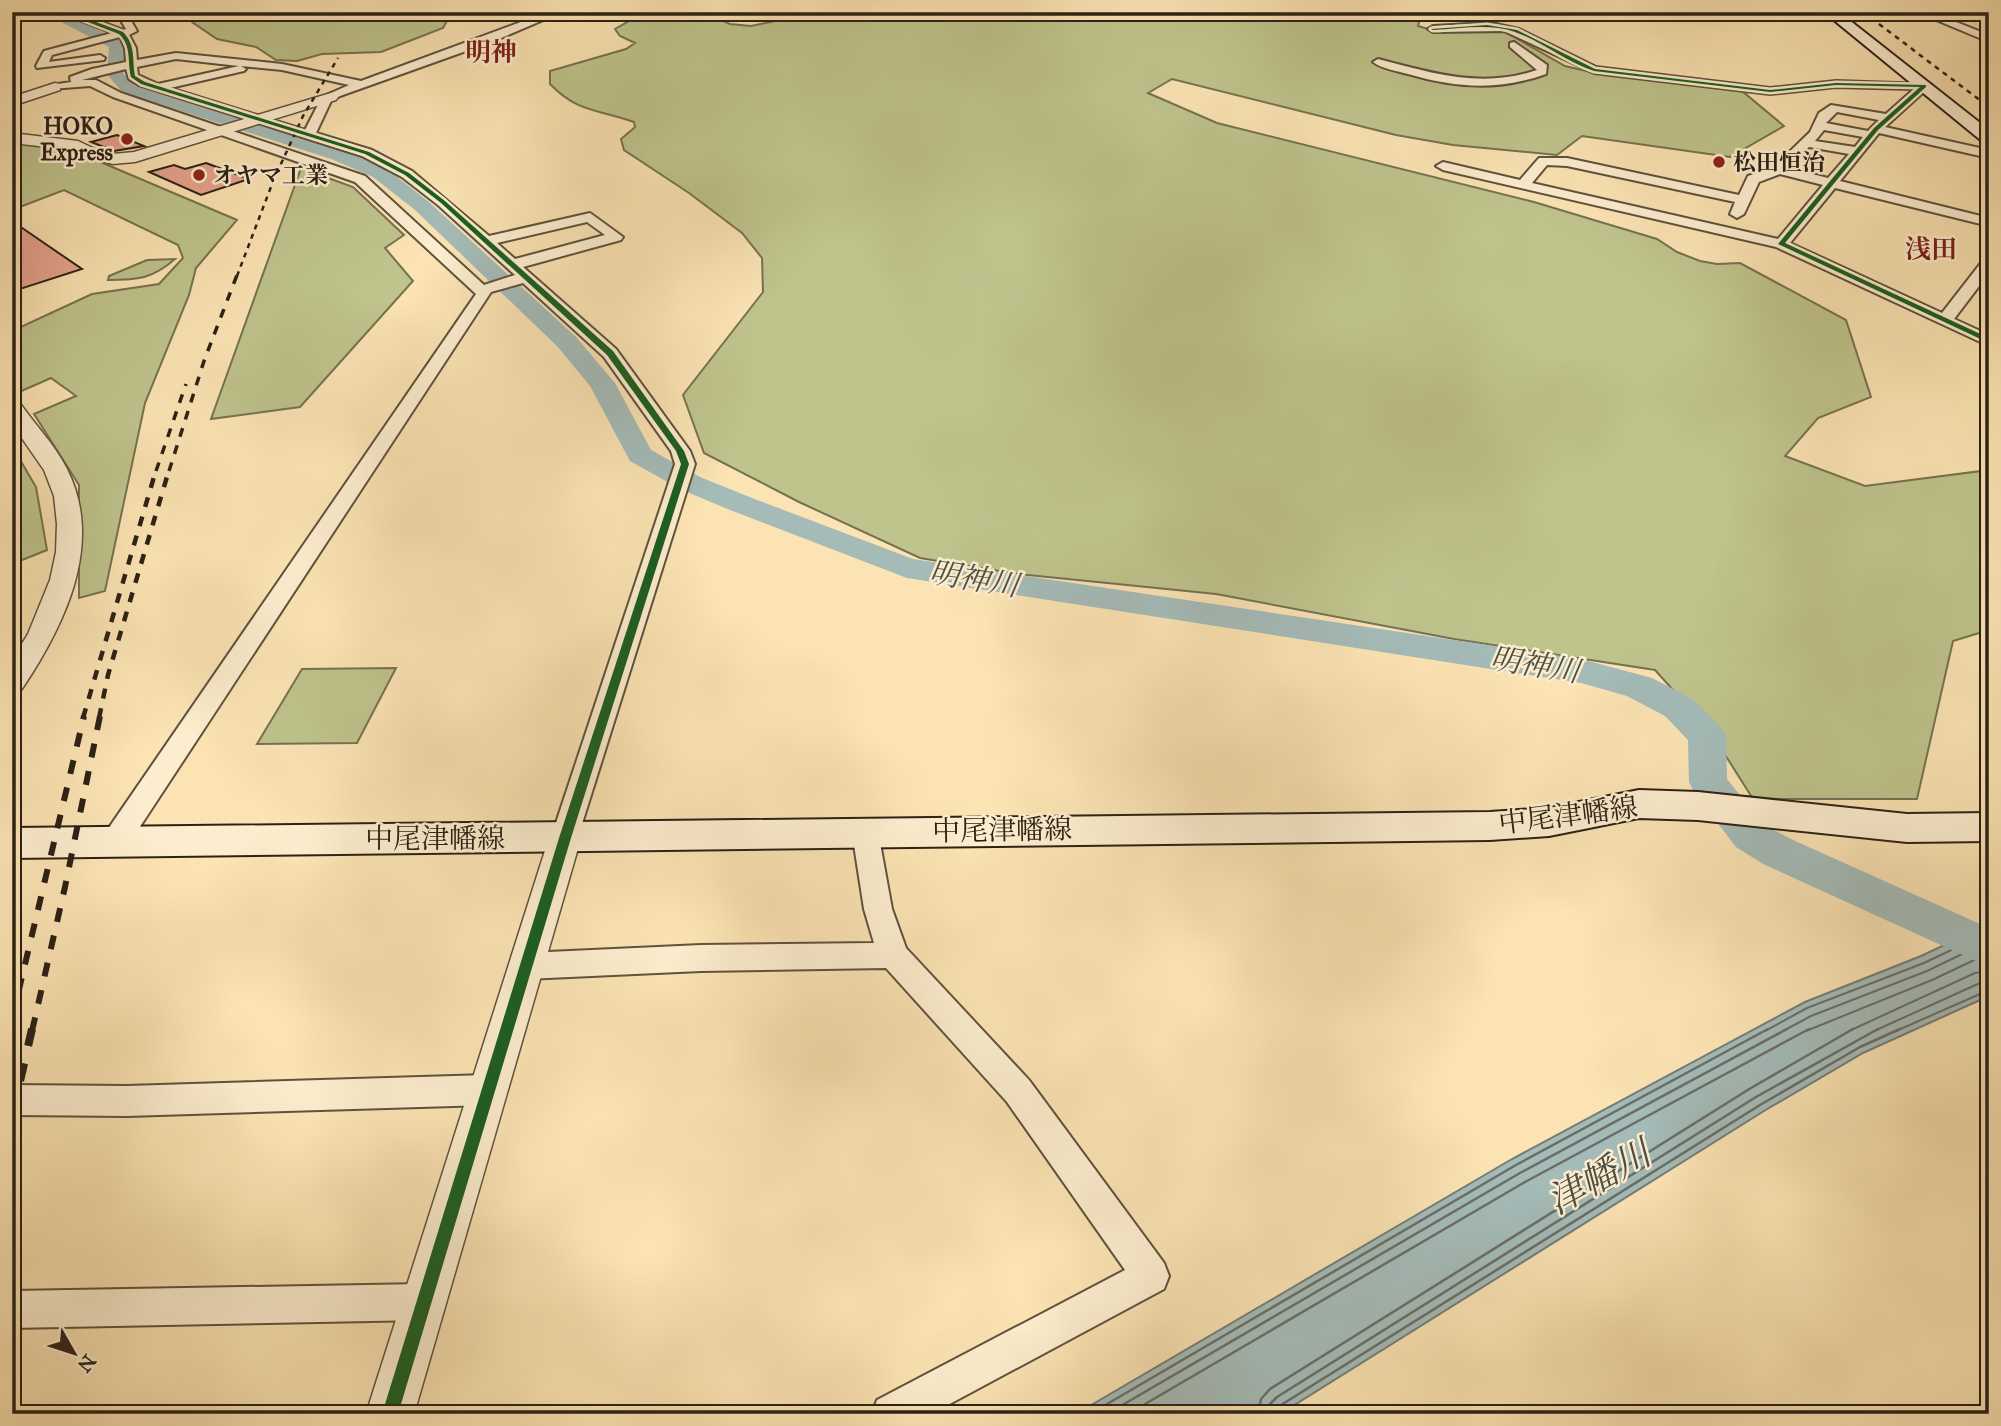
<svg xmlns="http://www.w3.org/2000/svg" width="2001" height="1426" font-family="'IM FELL Great Primer','Noto Serif JP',serif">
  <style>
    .green { fill: #bfc38c; stroke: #757251; stroke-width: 2 }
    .water { fill: #a4bbb8; stroke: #747d77; stroke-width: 2 }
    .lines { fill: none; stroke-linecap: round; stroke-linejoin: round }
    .shore-far1 { stroke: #686e67; stroke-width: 2 }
    .shore { stroke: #686e67; stroke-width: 2.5 }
    .stream { stroke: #747d77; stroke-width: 2.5 }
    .river { fill: #a4bbb8; fill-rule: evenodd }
    .building { fill: #e6a38e; stroke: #2b2116; stroke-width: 2 }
    .minor-casing { stroke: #5f523d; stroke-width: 4 }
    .tertiary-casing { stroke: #5f523d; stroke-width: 3 }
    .secondary-casing { stroke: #2b2116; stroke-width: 4 }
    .minor { fill: #fcedce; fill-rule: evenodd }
    .tertiary { fill: #fcedce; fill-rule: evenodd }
    .secondary { fill: #fcedce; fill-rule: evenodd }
    .rail-far4 { stroke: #2b2116; stroke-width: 2.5; stroke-dasharray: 5 5; stroke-linecap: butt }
    .rail-far3 { stroke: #2b2116; stroke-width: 3.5; stroke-dasharray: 9 9; stroke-linecap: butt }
    .rail-far2 { stroke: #2b2116; stroke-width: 4.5; stroke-dasharray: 10 10; stroke-linecap: butt }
    .rail-far1 { stroke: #2b2116; stroke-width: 6; stroke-dasharray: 14 14; stroke-linecap: butt }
    .rail { stroke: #2b2116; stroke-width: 8; stroke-dasharray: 18 18; stroke-linecap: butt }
    .cycleway-casing { stroke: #fcedce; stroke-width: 5 }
    .cycleway { fill: #1b5e20; fill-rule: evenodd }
    .poi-dot { fill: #8f2418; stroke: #fcedce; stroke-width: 2.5 }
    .labels { text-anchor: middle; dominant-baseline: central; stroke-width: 5; stroke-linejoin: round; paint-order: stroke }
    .far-poi-label { font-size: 23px; font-weight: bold; fill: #2b2116; stroke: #fcedce; text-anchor: start }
    .far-quarter-label { font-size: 26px; font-weight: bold; fill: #7a1f14; stroke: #fcedce }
    .street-label { font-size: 28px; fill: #2b2116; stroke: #fcedce }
    .water-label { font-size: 30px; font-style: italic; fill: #4f4f47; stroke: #fcedce }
    .near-water-label { font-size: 37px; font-style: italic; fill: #4f4f47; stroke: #fcedce }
  </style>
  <rect width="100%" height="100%" fill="#fbe3b3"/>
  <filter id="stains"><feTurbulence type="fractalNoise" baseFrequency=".00286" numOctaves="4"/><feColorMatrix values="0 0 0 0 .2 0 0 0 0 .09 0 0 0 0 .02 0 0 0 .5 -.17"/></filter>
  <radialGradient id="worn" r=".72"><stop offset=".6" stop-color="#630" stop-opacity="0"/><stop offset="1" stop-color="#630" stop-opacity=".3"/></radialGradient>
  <path class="green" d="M185 12H447L448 19 443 28 381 52 322 54 297 61 276 60 256 47 217 39 192 22Z
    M652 12H703L730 24 751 26 795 17 794 12H1422L1418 26 1435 31 1502 30 1565 66 1591 72 1742 91 1784 126 1730 157 1582 136 1557 155 1453 145 1396 135 1172 79 1148 93 1217 123 1534 202 1657 239 1677 252 1700 261 1717 264 1740 263 1846 320 1871 397 1818 418 1785 456 1865 486 1989 470V630L1953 641 1917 799H1753L1710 731 1655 670 1454 639 1216 594 1018 574 920 558 799 502 704 453 683 395 763 292 762 258 742 233 689 193 624 150 621 139 635 127 634 122C598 109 578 113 550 84V71L626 49 635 43 620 36 615 29 638 16Z
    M12 142 70 149 237 220 196 268 189 295 145 403 105 591 79 598V485L34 414 76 396 51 378 17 393 12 387V344L16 343 12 331 92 294 159 284 183 258 178 245 64 190 12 210Z
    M301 168 353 187 404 235 385 248 413 281 300 407 211 419Z
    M175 259C152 279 138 280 108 280L109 276 147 260Z
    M12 446 36 487 47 550 12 564Z
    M396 668 357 743 257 744 302 669Z"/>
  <path class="water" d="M1989 924V996L1863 1053 1764 1111 1280 1414H1076L1512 1159 1805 1002 1921 956Z"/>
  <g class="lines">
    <path class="shore-far1" d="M1765 1031 1807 1008 1924 963 1989 932
      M1783 1031 1811 1016 1927 971 1989 941
      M1806 1031 1932 980 1989 953
      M1849 1031 1975 973 1989 971
      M1874 1031 1980 983 1989 982
      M1896 1031 1989 990"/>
    <path class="shore" d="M1090 1414 1516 1165 1768 1029
      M1107 1414 1520 1173 1787 1029
      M1128 1414 1525 1182 1809 1029
      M1258 1414 1261 1399 1270 1389 1751 1088 1853 1029
      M1268 1414 1270 1404 1277 1397 1756 1097 1878 1029
      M1277 1414 1281 1405 1760 1105 1860 1047 1900 1029"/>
    <path class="stream" d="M1917 12 1950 26"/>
    <path class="river" d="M42 12H61L123 42 125 45 123 73 134 84 345 151 387 169 429 202 576 337 615 383 651 450 700 477 752 498 913 559 1581 659 1652 678 1691 698 1720 726 1726 736 1727 779 1764 825 1793 840 1989 928V967L1763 864 1736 847 1694 792 1689 782 1688 740 1665 716 1627 696 1581 683 907 578 730 510 680 489 630 461 590 386 558 347 415 210 373 177 331 159 122 92 107 74 109 47Z"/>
  </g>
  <path class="building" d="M117 135 144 146 114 151 91 142Z
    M206 163 249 179 201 195 149 172 174 165 185 169Z
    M12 221 82 269 20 289 12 283Z"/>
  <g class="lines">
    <g class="minor-casing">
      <path id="minor" d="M59 12H74L123 30 126 29 116 12H126L137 31 129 35 136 48 137 60 176 53 282 64 361 81 548 12H562L494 41 340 96 331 101 316 133 372 150 412 171 489 236 590 213 623 237 621 240 523 267 616 349 690 451 695 464 575 846 565 849 555 846 551 838 675 464 671 451 604 357 523 283 491 292 126 848 116 851 106 848 102 840 106 832 476 294 355 182 113 97 90 86 51 89V85L71 82 70 77 92 69 126 62 125 48 120 37 52 55 49 62 100 55 105 58 104 60 37 68 36 66 44 51 112 33ZM176 59 239 66 158 84 138 75 137 67ZM241 66 282 70 349 85 322 97 305 130 170 88 244 71 246 69ZM126 69 129 79 139 85 362 156 402 177 438 205 515 275 484 285 365 176 121 93 96 80H82ZM587 222 605 235 515 259 497 243Z
        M1917 12H1931L1989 35V42Z
        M1469 24H1496L1519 29 1596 67 1770 88 1836 81 1928 84V88L1885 127 1989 150V158L1879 133 1840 181 1989 218V226L1835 188 1790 243 1942 313 1984 259 1989 258V273L1954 319 1989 335V346L1776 247 1443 170 1436 166 1443 162 1520 180 1539 158H1567L1739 195 1748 176 1774 167 1810 132 1819 113 1831 105 1886 114 1914 89 1836 87 1770 94 1594 73 1504 31 1433 32 1428 29 1433 26ZM1837 112 1879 120 1868 131 1826 123ZM1824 130 1863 137 1855 147 1815 141ZM1809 147 1849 154 1828 178 1788 168ZM1547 165 1567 166 1735 202 1730 214 1737 218 1744 214 1759 182 1780 174 1823 185 1778 239 1532 183Z
        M1514 42 1547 65 1546 74C1499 91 1456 88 1408 74 1397 71 1382 69 1373 62L1378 59C1432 73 1482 89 1537 70L1510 47V43Z
        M865 821 875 825 878 832 892 909 906 948 1029 1080 1164 1263 1169 1276 1164 1289 931 1414H872L877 1400 1125 1270 1007 1102 886 968 701 971 526 979 515 975 511 966 515 957 526 953 701 945 874 943 864 909 852 832 855 825Z
        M487 1075 498 1079 503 1090 498 1101 487 1105 127 1116 12 1115V1085L127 1086Z
        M423 1284 436 1289 441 1302 436 1315 423 1320 12 1328V1291Z"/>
    </g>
    <g class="tertiary-casing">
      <path id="tertiary" d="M55 83 60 84V90L12 106V97Z
        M331 93 338 97 336 100 135 162 113 164 89 158 74 150 12 143V133L78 141 99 151 113 154 134 152Z
        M12 401 20 403C35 425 55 445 67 469 105 544 64 626 22 689L12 692V660L28 634 50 580 56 552 57 524 54 496 44 470 12 424Z
        M565 825 577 829 581 838 414 1414H366L549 838 553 829Z"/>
    </g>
    <g class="secondary-casing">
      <path id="secondary" d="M1824 12H1839L1989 130V143L1983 142Z
        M1639 790 1698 792 1907 814 1989 813V841L1907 842 1698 820 1639 818 1549 836 1490 840 12 858V828L1490 812 1549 808Z"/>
    </g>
    <use href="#minor" class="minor"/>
    <use href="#tertiary" class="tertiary"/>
    <use href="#secondary" class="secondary"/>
    <path class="rail-far4" d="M1863 12 1989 107
      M1952 12 1989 27
      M237 276 274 179 303 116 338 58"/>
    <path class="rail-far3" d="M156 471 186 384
      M169 471 204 361 237 275"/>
    <path class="rail-far2" d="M83 718 156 470
      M99 718 108 675 169 470"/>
    <path class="rail-far1" d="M12 1019 84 716
      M32 1031 65 887 100 716"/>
    <path class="rail" d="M12 1116 32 1029"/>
    <g class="cycleway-casing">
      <path id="cycleway" d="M62 12H69L123 32C136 45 132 59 135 76L145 82 369 152 409 173 445 201 613 351 684 451 689 464 571 838 398 1414H382L559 838 681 464 676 451 607 355 441 203 405 175 365 154 141 84 131 77C127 61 132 46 119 34Z
        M1487 25 1517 30 1595 69 1770 90 1836 83 1926 85V87L1878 130 1785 243 1989 338V343L1778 244 1874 128 1920 87 1836 85 1770 92 1594 71C1566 62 1543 42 1515 32 1489 23 1460 29 1433 30L1431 29Z"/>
    </g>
    <use href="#cycleway" class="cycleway"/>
  </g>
  <g class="poi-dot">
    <circle cx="127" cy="139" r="7"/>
    <circle cx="1719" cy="162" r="7"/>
    <circle cx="199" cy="175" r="7"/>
  </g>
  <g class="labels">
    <g class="far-poi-label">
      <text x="113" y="126" text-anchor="end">HOKO<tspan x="113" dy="26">Express</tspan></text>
      <text x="1733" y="162">松田恒治</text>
      <text x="213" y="175">オヤマ工業</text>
    </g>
    <g class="far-quarter-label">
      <text x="491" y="52">明神</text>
      <text x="1931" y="249">浅田</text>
    </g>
    <g class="street-label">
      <text transform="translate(1568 815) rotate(-7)">中尾津幡線</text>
      <text transform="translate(1002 830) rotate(-1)">中尾津幡線</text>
      <text x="435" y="838">中尾津幡線</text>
    </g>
    <g class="water-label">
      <text transform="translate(974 579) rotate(9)">明神川</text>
      <text transform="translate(1535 665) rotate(9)">明神川</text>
    </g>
    <g class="near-water-label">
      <text transform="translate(1599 1177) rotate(-29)">津幡川</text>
    </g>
  </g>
  <rect width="2001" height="1426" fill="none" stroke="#fbe3b3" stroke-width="42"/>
  <rect x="14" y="14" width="1973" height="1398" fill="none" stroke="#2b2116" stroke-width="3.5"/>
  <rect x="21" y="21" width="1959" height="1384" fill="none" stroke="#2b2116" stroke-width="2"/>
  <g transform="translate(74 1353) rotate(129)" stroke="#fcedce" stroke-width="5" paint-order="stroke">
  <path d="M0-5L12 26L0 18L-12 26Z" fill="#2b2116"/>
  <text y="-10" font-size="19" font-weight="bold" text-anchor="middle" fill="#2b2116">N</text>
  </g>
  <rect width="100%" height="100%" filter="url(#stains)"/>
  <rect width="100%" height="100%" fill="url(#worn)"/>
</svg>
